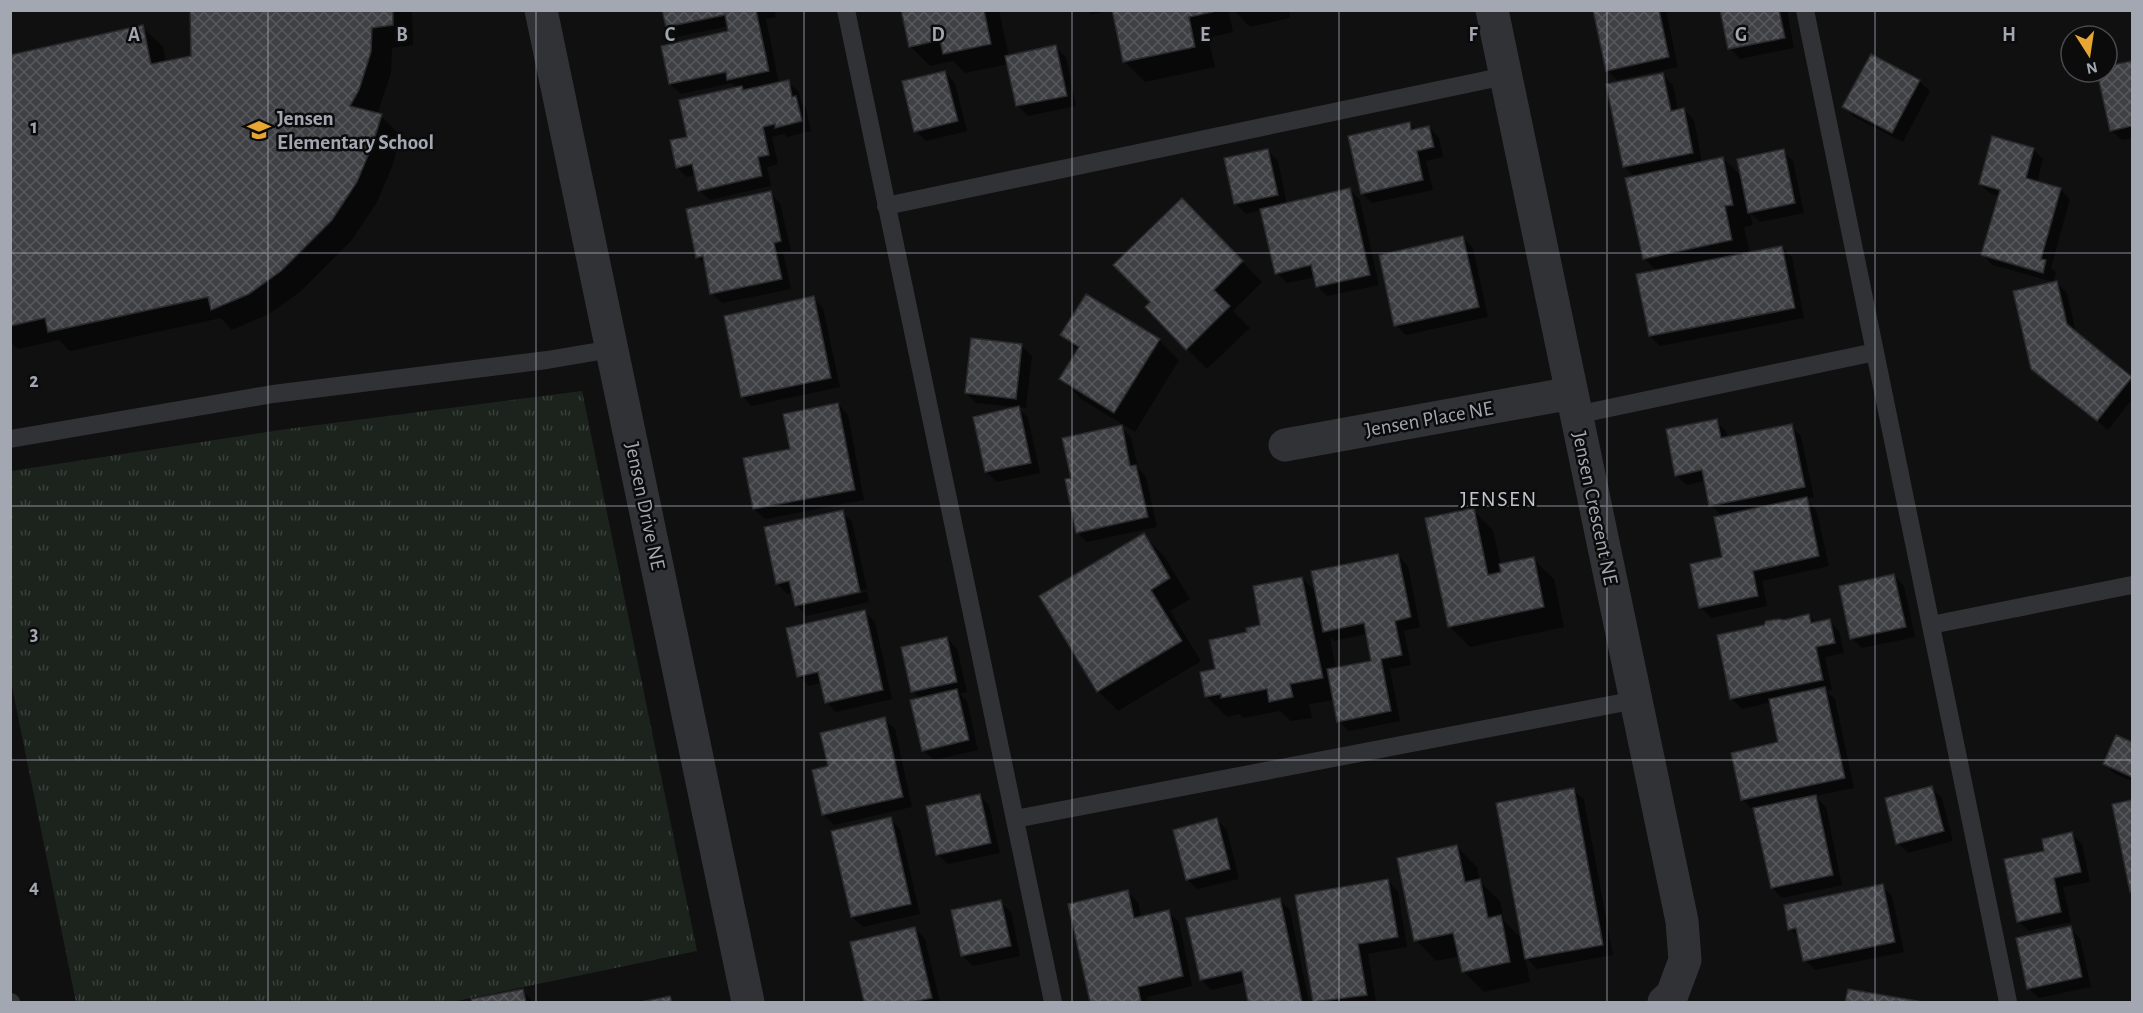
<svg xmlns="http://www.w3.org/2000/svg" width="2143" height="1013" font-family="'Alegreya Sans',sans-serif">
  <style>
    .grass { fill: url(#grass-tufts) }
    .shadow { fill: #0007; fill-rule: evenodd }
    .building { fill: url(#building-cross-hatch); stroke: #2a2a2d; stroke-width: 1.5 }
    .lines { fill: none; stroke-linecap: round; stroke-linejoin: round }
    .lane { stroke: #313236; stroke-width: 18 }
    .street { stroke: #313236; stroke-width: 33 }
    .grid { fill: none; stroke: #a2a7b1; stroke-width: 1.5; stroke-opacity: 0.55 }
    .labels { text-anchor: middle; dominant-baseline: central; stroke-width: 5; stroke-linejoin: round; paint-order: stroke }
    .poi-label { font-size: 21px; font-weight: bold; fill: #a2a7b1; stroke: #0b0b0c; text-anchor: start }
    .street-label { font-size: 21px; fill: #a2a7b1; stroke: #0b0b0c }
    .neighbourhood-label { font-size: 22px; letter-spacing: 1.5px; fill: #c2c5cd; stroke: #0b0b0c }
    .grid-label { font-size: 20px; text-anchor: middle; font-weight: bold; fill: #a2a7b1; stroke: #0b0b0c; stroke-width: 5; stroke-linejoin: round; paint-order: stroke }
  </style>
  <defs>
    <pattern id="grass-tufts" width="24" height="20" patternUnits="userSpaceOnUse" patternTransform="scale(1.5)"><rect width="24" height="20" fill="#1c231d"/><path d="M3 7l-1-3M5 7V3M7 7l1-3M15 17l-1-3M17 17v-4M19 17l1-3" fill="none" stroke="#3a403b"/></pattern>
    <pattern id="building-cross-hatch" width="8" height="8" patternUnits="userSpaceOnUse" patternTransform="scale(1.5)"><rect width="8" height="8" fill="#3f4044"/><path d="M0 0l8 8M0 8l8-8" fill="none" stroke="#58595d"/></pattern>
  </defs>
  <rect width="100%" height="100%" fill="#101011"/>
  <path class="grass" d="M582 391 697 951 452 1002H76L11 682V471L287 429Z"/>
  <path class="shadow" d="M191 10H412L413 45 392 48 391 73 377 115 381 116 401 136 392 167 377 202 352 240 301 291 269 314 232 330 221 318 70 351 59 340 18 349 10 342V57L142 27 163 47 166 63 192 58ZM376 127H379L371 154 368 153Z
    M664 10H774L776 17 766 19 779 84 788 82 799 92 801 102 806 108 811 131 787 137 784 134 772 137 778 164 767 167 771 186 710 200 699 190 696 175 687 177 677 167 688 138 737 88 732 83 681 94 670 84 663 47 730 32 729 26 677 37 667 27Z
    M902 10H999L1009 57 1055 47 1066 57 1076 106 1028 116 1018 106 1009 64 965 73 953 61 930 66 910 46Z
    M1087 10H1103V12L1091 15Z
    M1114 10H1228L1233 32 1208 38 1215 67 1145 82 1124 61Z
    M1234 10H1289L1290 18 1250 27Z
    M1595 10H1666L1678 67 1617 80 1607 70Z
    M1722 10H1787L1794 48 1740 59 1730 48Z
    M1872 56 1919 81 1930 91 1903 142 1854 117 1844 106Z
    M2132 62V138L2122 140 2111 130 2099 72H2107V68Z
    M945 72 955 83 967 131 926 141 916 131Z
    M1663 75 1673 85 1678 111 1684 110 1694 120 1702 163 1723 158 1743 178 1783 151 1793 161 1804 213 1760 222 1750 213 1753 225 1744 227 1750 253 1782 247 1792 257 1804 318 1660 346 1650 336 1657 271 1644 258 1635 177 1624 166Z
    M1409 124 1416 130 1429 127 1439 138 1443 157 1426 161 1433 190 1372 203 1362 193Z
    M2033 149 2043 159 2037 183 2060 189 2070 199 2051 268 2056 272 2053 282 1993 265 1983 255 1999 196 1991 194 1980 184Z
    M1268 151 1278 161 1287 205 1350 190 1360 200 1379 285 1327 296 1317 286 1315 277 1287 283 1277 273 1262 210 1246 214 1235 203Z
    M770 193 780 203 791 251 783 252 791 289 722 303 712 293 706 266 697 257Z
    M1202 220 1262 282 1233 311 1250 328 1207 369 1187 349Z
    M1463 237 1473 248 1488 317 1406 335 1396 325Z
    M2057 283 2067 293 2076 333 2132 379V399L2108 430 2033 368Z
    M813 298 823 308 840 387 752 406 742 396Z
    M1062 335 1159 340 1179 360 1135 432 1081 399 1061 379 1078 351Z
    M1022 346 1032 356 1026 408 976 403 966 393Z
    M838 404 848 415 864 500 765 519 754 509 792 450Z
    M1018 408 1028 418 1040 473 997 482 986 472Z
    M1716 421 1726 431 1728 438 1791 426 1801 436 1814 497 1806 499 1816 509 1829 566 1762 581 1767 606 1711 618 1701 607 1724 558 1722 516 1711 505 1705 481 1687 485 1676 475Z
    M1121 427 1131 437 1138 468 1146 477 1157 527 1087 542 1077 532Z
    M1473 510 1493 530 1501 566 1533 559 1554 579 1564 627 1470 647 1450 627Z
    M842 512 852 522 867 589 801 603V606L867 592 869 602 806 616 796 605 793 592 787 594 777 583Z
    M1143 535 1164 556 1190 599 1170 611 1201 661 1118 711 1098 691Z
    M1398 556 1408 566 1420 627 1404 631 1411 665 1390 669 1400 721 1349 731 1339 721 1334 700 1309 704 1312 718 1291 721 1280 711 1243 718 1240 714 1227 717 1206 696 1217 670 1249 634 1262 626 1302 578 1317 593ZM1367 634 1372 662 1336 669 1330 637 1334 641Z
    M1894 575 1904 586 1915 637 1862 648 1852 638Z
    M865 612 875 622 892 699 836 712 826 702 822 683 809 686 799 676Z
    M1809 615 1817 624 1829 621 1839 631 1844 653 1825 657 1832 690 1826 691 1835 699 1854 788 1815 796 1826 807 1842 885 1782 898 1772 888 1755 809 1753 810 1743 800 1733 754 1780 743 1772 702 1742 709 1732 699 1784 621Z
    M947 638 957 649 967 692 960 694 967 701 978 750 934 760 923 750 920 699 913 691Z
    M884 719 895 729 912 807 834 825 824 815 813 771 830 767Z
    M2117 737 2132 744V781L2115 774 2105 764Z
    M1932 788 1942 798 1953 841 1908 853 1898 843Z
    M1573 790 1584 800 1613 955 1537 969 1525 956 1530 982 1484 992 1463 971 1460 956 1436 961 1416 940 1457 847 1477 867 1480 882 1500 901 1504 921 1523 940Z
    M979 795 989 805 1000 853 948 864 937 854Z
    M2132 802V892L2114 805Z
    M890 819 900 829 920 914 863 927 852 917Z
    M1217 820 1227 830 1239 879 1197 889 1187 879Z
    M2072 834 2082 844 2090 882 2063 887 2071 922 2029 931 2018 921 2046 852Z
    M1388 881 1398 891 1407 947 1368 954 1376 1002H1314L1296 897Z
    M1882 886 1892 896 1904 952 1815 970 1805 960 1800 939 1790 929Z
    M1128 892 1138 902 1141 918 1168 912 1179 922 1192 986 1147 997 1148 1002H1091L1070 905Z
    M1279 900 1290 910 1309 1002H1250L1246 982 1211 990 1201 979Z
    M1000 902 1011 912 1020 956 973 966 962 955Z
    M915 928 925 939 940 1002H865L851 943Z
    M2070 928 2080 938 2091 987 2039 998 2029 988Z
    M1849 990 1915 1002H1847Z
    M523 991 533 1002H466Z"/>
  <path class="building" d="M190 10H393V25L372 28 371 52 359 90 350 106 382 114 372 146 357 182 332 220 281 271 249 294 211 310 208 297 48 332 45 318 10 326V55L143 25 151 64 191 56Z
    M662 10H756L769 71 727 80 726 72 669 84 661 46 728 31 725 15 666 27Z
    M901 10H984L991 44 943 54 940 40 909 47Z
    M1112 10H1213V12L1189 17 1195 47 1123 62Z
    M1593 10H1659L1669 57 1606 71Z
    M1720 10H1779L1785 38 1728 49Z
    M1056 45 1067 96 1016 106 1005 56Z
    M1871 54 1920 80 1892 133 1842 107Z
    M2132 61V126L2110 131 2097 72H2107V66Z
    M945 71 958 121 914 132 902 81Z
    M1663 73 1671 111 1684 108 1693 153 1623 167 1606 84Z
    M789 80 792 97 796 96 802 121 775 128V124L763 127 769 155 758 157 762 176 698 191 692 164 676 168 670 140 687 137 679 100 742 86 743 90Z
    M1410 122 1411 130 1429 126 1434 147 1417 151 1423 180 1361 194 1348 136Z
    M1992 136 2034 148 2026 178 2061 188 2041 259 2046 260 2043 273 1981 255 2000 190 1979 184Z
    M1268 149 1278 195 1234 204 1224 158Z
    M1784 149 1795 203 1748 213 1737 159Z
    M1723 157 1733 205 1725 206 1732 240 1643 259 1625 178Z
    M1350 188 1370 275 1316 287 1311 265 1275 274 1260 209Z
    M771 191 781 241 774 243 782 279 710 294 703 256 696 258 686 209Z
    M1182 198 1243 261 1214 290 1230 306 1186 350 1145 307 1150 302 1113 265Z
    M1463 236 1479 307 1394 326 1379 255Z
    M1782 246 1795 308 1649 336 1636 274Z
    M2057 281 2067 324 2132 377 2097 421 2031 369 2013 291Z
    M1086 294 1160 339 1114 413 1059 379 1079 347 1060 335Z
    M814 296 831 378 741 397 724 316Z
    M971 338 1022 344 1016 399 965 393Z
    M838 403 855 490 753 509 743 458 790 449 783 414Z
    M1019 406 1031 463 985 472 973 417Z
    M1717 419 1721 438 1792 424 1805 487 1709 506 1702 470 1675 476 1666 429Z
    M1122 425 1130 466 1136 465 1148 517 1076 533 1065 479 1071 478 1062 438Z
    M1807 497 1819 556 1753 571 1758 596 1699 608 1690 564 1722 557 1714 517Z
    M1474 508 1488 575 1501 572 1499 564 1534 557 1544 607 1448 627 1425 518Z
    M843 510 860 592 795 606 789 581 776 584 764 527Z
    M1144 533 1170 578 1151 590 1182 641 1097 692 1039 596Z
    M1398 554 1411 617 1395 621 1402 655 1381 659 1391 711 1337 722 1327 669 1371 661 1364 623 1323 632 1311 571Z
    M1894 574 1906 627 1850 639 1839 586Z
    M1302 577 1323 678 1290 684 1293 697 1269 702 1267 689 1221 698V694L1205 697 1200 672 1215 669 1209 640 1247 632 1246 628 1260 625 1253 586Z
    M865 610 883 690 825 703 818 672 797 677 786 628Z
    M1809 614 1811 623 1830 619 1835 643 1816 647 1823 680 1730 699 1717 635 1764 625 1766 621 1779 619 1784 620Z
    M947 637 957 682 911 692 901 647Z
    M1825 687 1845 778 1741 800 1731 753 1778 742 1769 699Z
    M957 689 969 740 922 751 910 700Z
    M885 717 903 797 822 815 812 770 828 766 820 733Z
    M2116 735 2132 742V777L2103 764Z
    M1932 786 1944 831 1896 844 1885 798Z
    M1574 788 1603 945 1525 959 1496 803Z
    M980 794 991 843 936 855 926 806Z
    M1816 795 1833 875 1771 888 1753 808Z
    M2132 800V891L2130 892 2112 804Z
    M891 817 911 904 851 917 831 831Z
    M1217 818 1230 869 1186 880 1173 830Z
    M2072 832 2081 872 2054 878 2061 912 2017 922 2004 859 2044 851 2042 839Z
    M1457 845 1465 882 1480 879 1488 918 1501 915 1510 962 1462 972 1453 933 1414 941 1397 858Z
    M1388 879 1398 937 1358 944 1367 995 1313 1002 1295 895Z
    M1883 884 1895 942 1803 961 1796 928 1788 930 1784 905Z
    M1128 890 1134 918 1169 910 1183 976 1138 987 1141 1002H1090L1068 904Z
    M1280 898 1302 1002H1248L1242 971 1200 980 1186 918Z
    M1001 900 1011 946 961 956 951 910Z
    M2071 926 2082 977 2027 989 2016 938Z
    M915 927 932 998 912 1002H864L850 942Z
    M523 989 526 1002H472L471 999Z
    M1848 989 1923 1002H1845Z
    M670 996 672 1002H641Z"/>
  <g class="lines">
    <path class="lane" d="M846 10 1053 1002
      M1805 10 2008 1002
      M886 206 1505 76
      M1576 415 1875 352
      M10 439 273 394 547 360 612 349
      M1931 625 2132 585
      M1015 819 1636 700
      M10 1002H11"/>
    <path class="street" d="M541 10 748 1002
      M1492 10 1682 921 1685 960 1672 995 1664 1002
      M1285 445 1572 393"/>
  </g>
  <path class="grid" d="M268 10V1002M536 10V1002M804 10V1002M1072 10V1002M1339 10V1002M1607 10V1002M1875 10V1002M10 253H2132M10 506H2132M10 760H2132"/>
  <defs>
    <g id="school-bare" transform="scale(1.8)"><path d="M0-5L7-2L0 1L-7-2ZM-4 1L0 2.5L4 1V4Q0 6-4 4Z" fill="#e6a633" stroke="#0b0b0c" stroke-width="2.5" paint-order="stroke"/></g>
  </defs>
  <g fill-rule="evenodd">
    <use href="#school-bare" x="259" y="130"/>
  </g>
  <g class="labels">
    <g class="poi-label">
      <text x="277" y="118">Jensen<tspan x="277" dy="24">Elementary School</tspan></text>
    </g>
    <g class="street-label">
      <text transform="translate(1429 419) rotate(-10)">Jensen Place NE</text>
      <text transform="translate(645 506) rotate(78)">Jensen Drive NE</text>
      <text transform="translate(1595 508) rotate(78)">Jensen Crescent NE</text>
    </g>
    <g class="neighbourhood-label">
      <text x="1499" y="499">JENSEN</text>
    </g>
  </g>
  <g class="grid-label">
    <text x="134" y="41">A</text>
    <text x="402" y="41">B</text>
    <text x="670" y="41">C</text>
    <text x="938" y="41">D</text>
    <text x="1205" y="41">E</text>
    <text x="1473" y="41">F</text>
    <text x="1741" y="41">G</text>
    <text x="2009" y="41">H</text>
    <text x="34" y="133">1</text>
    <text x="34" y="387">2</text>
    <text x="34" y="640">3</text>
    <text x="34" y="893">4</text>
  </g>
  <rect width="2143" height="1013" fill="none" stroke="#a2a7b1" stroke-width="24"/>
  <g transform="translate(2089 54) rotate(168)"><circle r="28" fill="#0b0b0c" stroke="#47494e" stroke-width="1.5"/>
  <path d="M0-4.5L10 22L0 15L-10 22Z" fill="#e6a633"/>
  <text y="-9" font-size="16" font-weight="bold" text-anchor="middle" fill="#a2a7b1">N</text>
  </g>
</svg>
